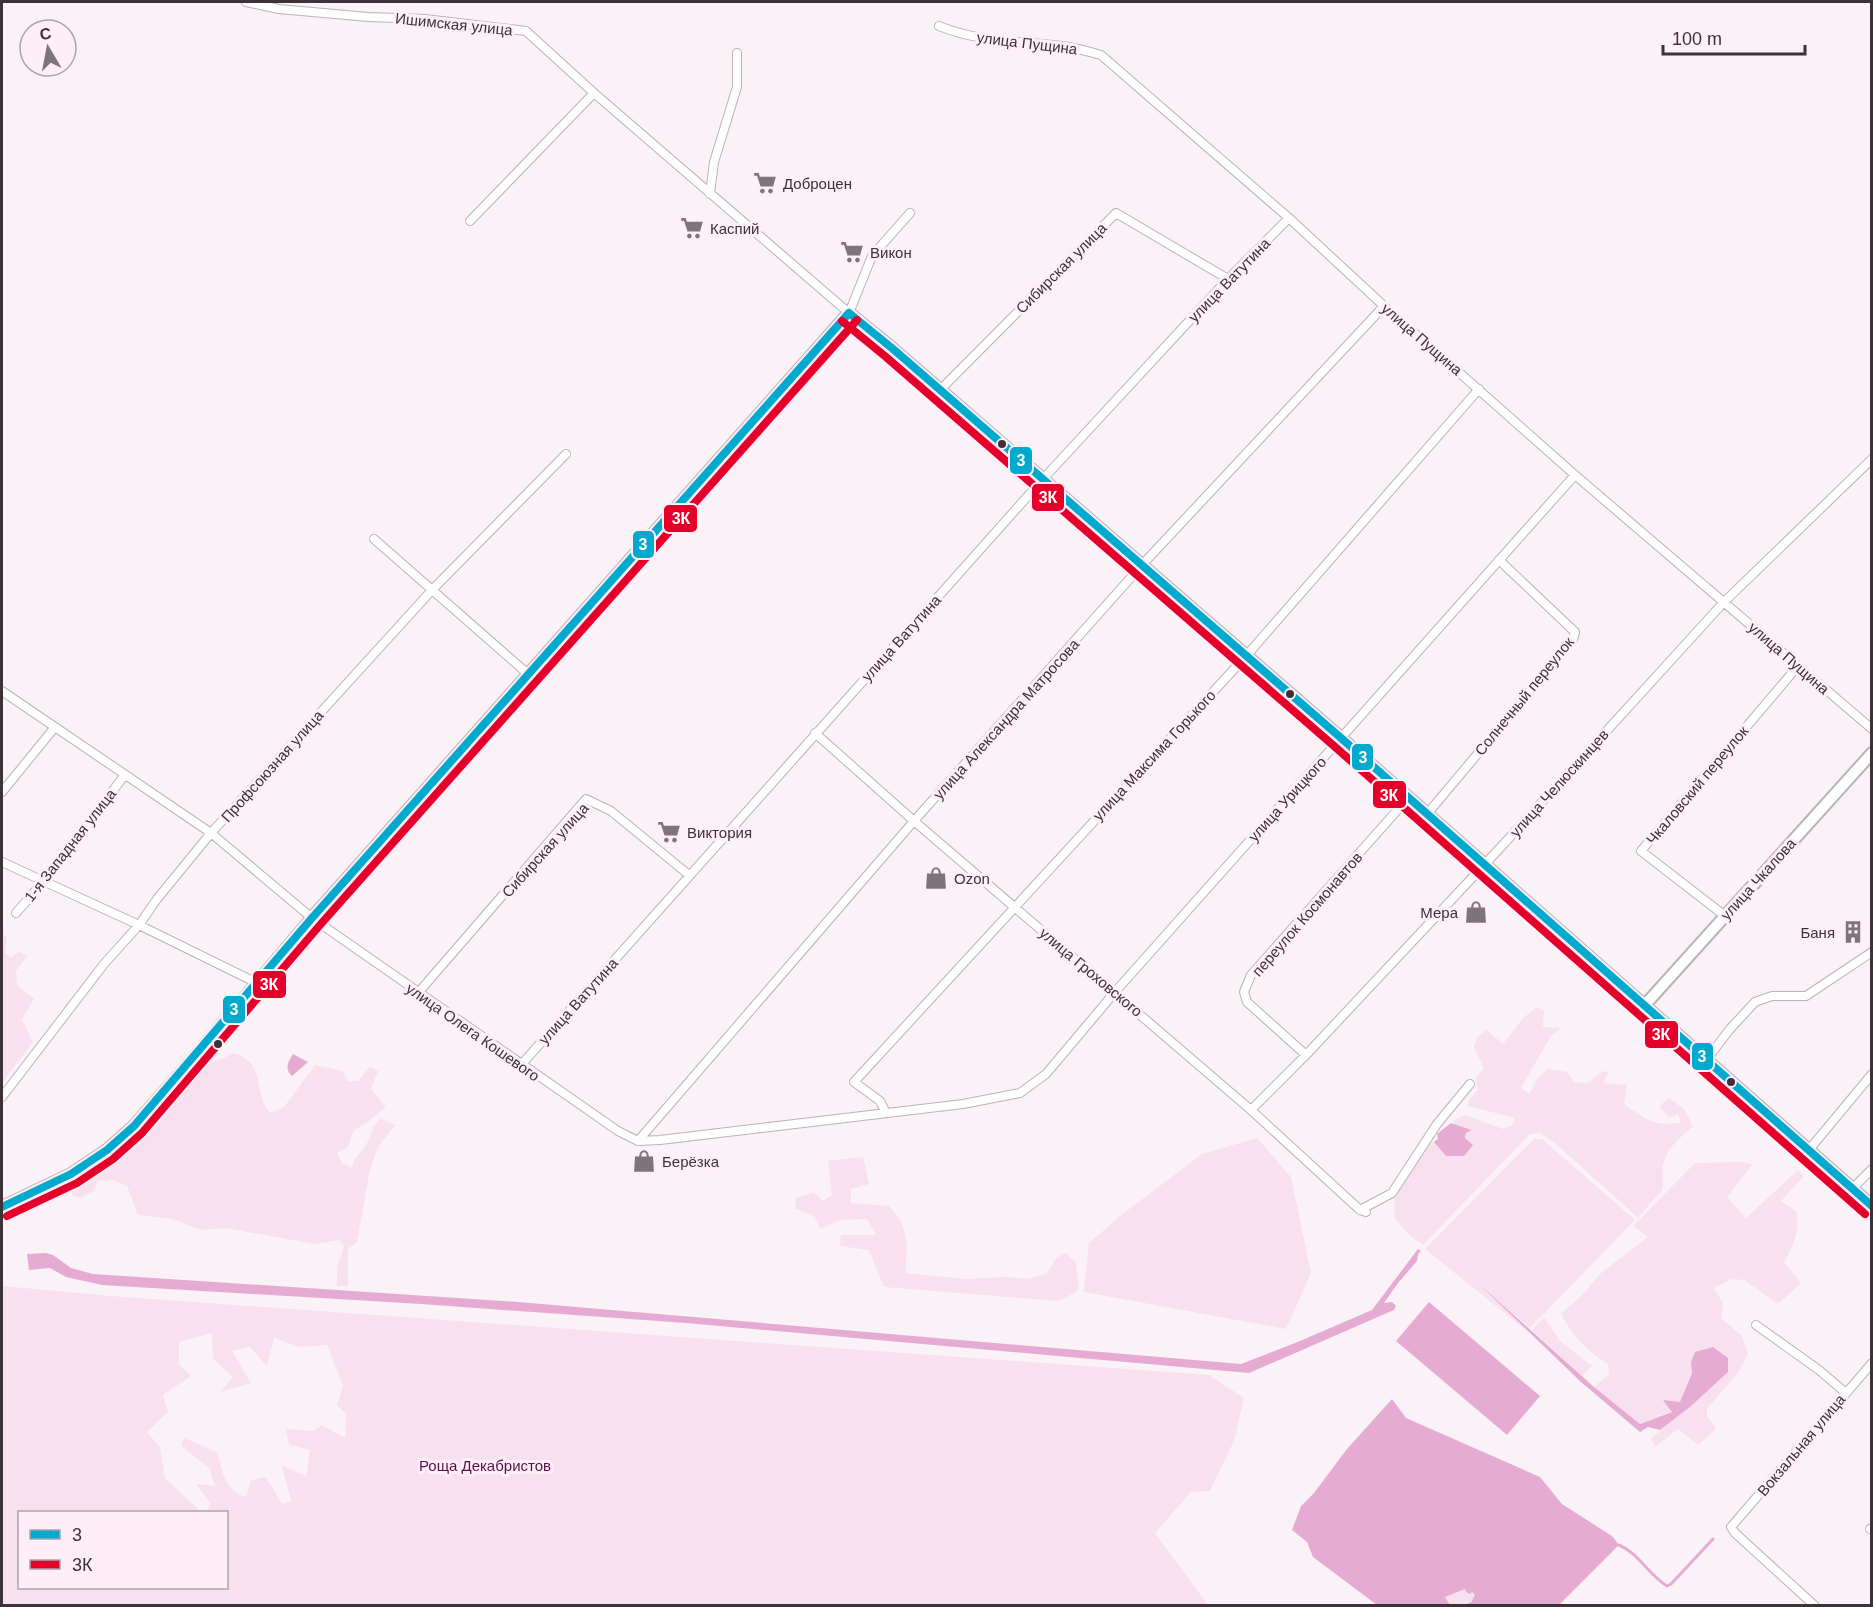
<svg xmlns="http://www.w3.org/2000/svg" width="1873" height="1607" font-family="Arial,sans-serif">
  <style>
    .green { fill: #f9e0ef; fill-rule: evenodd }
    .water { fill: #e6abd2 }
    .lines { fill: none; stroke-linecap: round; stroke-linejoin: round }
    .stream { stroke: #e6abd2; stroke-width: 3 }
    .street-casing { stroke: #bbb2b7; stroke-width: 10 }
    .secondary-casing { stroke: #bbb2b7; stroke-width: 14 }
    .street { stroke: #fefdfe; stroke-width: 8 }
    .secondary { stroke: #fefdfe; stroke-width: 10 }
    .bus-1-casing { stroke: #feeef7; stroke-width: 12 }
    .bus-2-casing { stroke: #feeef7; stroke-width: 12 }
    .bus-1 { stroke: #00a9ce; stroke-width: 8 }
    .bus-2 { stroke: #e4002b; stroke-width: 8 }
    .bus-dot { fill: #3c3238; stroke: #feeef7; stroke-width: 2 }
    .labels { text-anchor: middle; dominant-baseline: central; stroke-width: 6; stroke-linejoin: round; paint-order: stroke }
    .street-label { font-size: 15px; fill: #3c3238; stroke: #feeef7 }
    .poi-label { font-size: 15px; fill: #3c3238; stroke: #feeef7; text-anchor: start }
    .park-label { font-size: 15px; fill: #581146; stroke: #feeef7 }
    .line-badge { stroke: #feeef7; stroke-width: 2 }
    .badge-label { font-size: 16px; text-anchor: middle; font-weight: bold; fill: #fff }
  </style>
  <rect width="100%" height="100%" fill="#faf2f6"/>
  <path class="green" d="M2 934 7 937 5 953 11 957 19 951 27 956 16 971 17 985 34 999 22 1019 33 1042 2 1083Z
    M1537 1007 1544 1011 1543 1027 1561 1028 1551 1036 1521 1088 1529 1094 1537 1079 1547 1069 1567 1072 1574 1082 1587 1083 1602 1072 1609 1071 1604 1083 1627 1085 1624 1104C1647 1120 1652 1126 1681 1123L1678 1114 1669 1118 1659 1106 1669 1098 1684 1109 1693 1126C1668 1149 1660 1154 1663 1189L1638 1218 1556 1144 1540 1133 1530 1134 1423 1245 1408 1234 1394 1217 1395 1198 1428 1143 1434 1142 1446 1156 1472 1145 1465 1138 1466 1133 1472 1130 1454 1124V1120L1465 1115 1503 1129 1511 1126 1515 1118 1468 1106 1469 1100 1478 1090 1476 1078 1484 1068 1474 1047 1477 1037 1487 1030 1503 1044 1523 1018Z
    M234 1053C267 1063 252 1092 270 1113L284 1107 315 1065 343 1071 348 1081H358L370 1067 378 1071 371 1089 386 1107 365 1124 354 1130 348 1147 337 1153 342 1163 352 1168C355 1154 362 1154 367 1143 372 1132 372 1129 380 1118L395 1125 378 1147 370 1169 357 1242 348 1249V1286H337V1267L344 1247 340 1240 315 1244 226 1228 200 1230 173 1219 138 1215 127 1186 113 1180 98 1181 93 1191 82 1198 73 1196 69 1185 96 1169 138 1136 163 1108 188 1074Z
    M1257 1138 1291 1177 1311 1273 1286 1329 1084 1292 1089 1243 1120 1216 1202 1154Z
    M1534 1139H1542L1635 1220 1530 1328 1491 1295 1527 1331 1425 1249Z
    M863 1157 869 1184 851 1189V1203L889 1206C911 1230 906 1243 906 1273L965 1279 1006 1277 1028 1279 1047 1273 1056 1258 1065 1253 1076 1262 1079 1287 1075 1293 1058 1301 884 1287 869 1250 840 1246 841 1235H876L867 1219 841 1220 820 1229 815 1217 795 1208 796 1198 814 1192 823 1201 832 1195 828 1161Z
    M1742 1162 1753 1164 1727 1197 1746 1218 1798 1170 1804 1176 1781 1201 1796 1211C1800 1230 1794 1246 1784 1262L1801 1283 1778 1304 1744 1280 1732 1279 1714 1288 1723 1303 1721 1318 1742 1336 1748 1354 1737 1374 1707 1409V1415L1716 1429 1698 1445 1678 1429 1655 1447 1651 1438 1690 1407 1728 1372V1358L1691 1362 1692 1372 1680 1402 1664 1401 1672 1411 1640 1424 1594 1387 1609 1374 1608 1364C1587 1352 1572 1335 1561 1314L1583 1294 1601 1273 1648 1237 1633 1226 1695 1163Z
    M2 1286 111 1296 1209 1375 1244 1398 1234 1441 1210 1491 1191 1492 1155 1533 1208 1605H2ZM212 1333 213 1359 233 1377 220 1392 251 1383 232 1351 250 1347 267 1366 274 1338 300 1347 327 1345 343 1386 337 1405 346 1414 345 1438 322 1425 313 1431 286 1429 289 1445 310 1450 306 1476 282 1466 291 1501 282 1504 266 1477 251 1480 246 1497C225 1492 222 1470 217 1452L184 1438 181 1446 209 1468 215 1486 196 1484 211 1504 206 1512H226V1588H20V1512H201L165 1478 160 1447 147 1432 168 1412 163 1395 191 1376 179 1364V1342Z
    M1544 1317 1560 1341 1592 1366 1582 1376 1532 1330Z
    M1465 1589 1475 1595C1469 1606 1462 1605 1450 1605L1445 1597Z"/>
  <path class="water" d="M293 1054 308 1062 292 1076C284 1069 288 1062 293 1054Z
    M1451 1123 1472 1130 1466 1133 1465 1138 1473 1145 1464 1156H1446L1434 1142 1438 1139 1437 1134Z
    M1418 1249 1421 1251 1418 1254 1417 1261 1398 1283 1384 1303 1392 1302 1396 1306 1394 1310 1249 1373 686 1323 421 1304 102 1285 66 1277 50 1268 29 1270 27 1254 46 1253 53 1255 71 1268 93 1274 518 1302 1241 1364 1300 1341 1372 1310Z
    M1479 1284 1594 1387 1640 1424 1672 1412 1663 1400 1680 1402 1692 1373 1691 1362 1695 1352 1713 1347 1728 1358V1372L1690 1407 1660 1430 1648 1427 1640 1432 1581 1382Z
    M1429 1302 1540 1396 1507 1435 1396 1341Z
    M1392 1399 1406 1418 1540 1477 1562 1504 1612 1536 1619 1545 1559 1605H1464L1471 1602 1475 1595 1472 1592 1470 1594 1466 1592 1465 1589 1445 1597 1450 1605H1377L1313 1557 1307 1542 1292 1530 1301 1506 1314 1493 1347 1449Z"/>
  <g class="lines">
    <path class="stream" d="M1619 1545C1638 1553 1649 1575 1667 1586L1671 1584 1713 1539"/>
    <g class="street-casing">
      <path id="street" d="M246 2 279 9 368 17 425 19 526 31 594 93 849 313 872 256 910 213
        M939 26C980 43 1025 41 1069 47 1080 49 1090 52 1101 55L1289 218 1384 306 1575 475 1872 729
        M710 194 714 162 737 87V53
        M470 221 594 93
        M940 390 1116 213 1228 279
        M374 539 528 674
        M2 691 211 833 312 918 618 1131 638 1141 660 1140 963 1104 1020 1093 1046 1074 1115 992 1575 475
        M815 733 914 821 1251 1110 1360 1210 1366 1212
        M2 792 55 727
        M1428 813 1573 640 1575 632 1499 560
        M2 862 139 925 257 983
        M16 913 44 881 124 776
        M1725 916 1641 851 1798 666
        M418 993 586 799 611 811 689 875
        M1306 1055 1247 1002 1244 992 1251 975 1409 797
        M1707 1059 1730 1029 1755 1002 1772 996H1806L1872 952
        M521 1065 1043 479 1228 279 1289 218
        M2 1097 104 964 139 925 157 899 211 833 432 590 566 454
        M1251 1110 1306 1055 1500 848 1724 602 1872 459
        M886 1113 880 1101 854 1082 1247 655 1479 389
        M638 1141 914 821 1142 565 1384 306
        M1808 1151 1872 1074
        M1852 1189 1872 1169
        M1360 1210 1392 1193 1437 1124 1470 1084
        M1756 1325 1819 1370 1846 1393
        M1870 1529 1872 1528
        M1815 1606 1735 1533 1731 1527 1872 1363"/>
    </g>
    <g class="secondary-casing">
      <path id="secondary" d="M1644 1006 1872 753
        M2 1207 71 1174 107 1150 134 1126 197 1054 312 918 849 313 893 349 1341 738 1872 1206"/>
    </g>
    <use href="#street" class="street"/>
    <use href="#secondary" class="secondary"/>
    <g class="bus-1-casing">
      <path id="bus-1" d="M849 313 893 349 1341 738 1872 1206
        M2 1207 71 1174 107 1150 134 1126 312 918 849 313"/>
    </g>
    <g class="bus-2-casing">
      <path id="bus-2" d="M842 321 886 357 1334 746 1865 1214
        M7 1216 77 1183 113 1159 142 1133 320 925 857 320"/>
    </g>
    <use href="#bus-1" class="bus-1"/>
    <use href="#bus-2" class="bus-2"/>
  </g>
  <defs>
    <g id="supermarket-bare" transform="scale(1.8)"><path d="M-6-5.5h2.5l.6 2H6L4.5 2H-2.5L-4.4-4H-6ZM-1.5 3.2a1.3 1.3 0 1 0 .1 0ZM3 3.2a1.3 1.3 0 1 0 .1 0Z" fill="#7e757a" stroke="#feeef7" stroke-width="2.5" paint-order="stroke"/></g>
    <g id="shop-bare" transform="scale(1.8)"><path d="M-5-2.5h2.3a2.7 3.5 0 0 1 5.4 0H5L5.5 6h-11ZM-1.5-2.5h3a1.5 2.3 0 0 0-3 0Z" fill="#7e757a" stroke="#feeef7" stroke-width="2.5" paint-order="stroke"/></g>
    <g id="building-bare" transform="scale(1.8)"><path d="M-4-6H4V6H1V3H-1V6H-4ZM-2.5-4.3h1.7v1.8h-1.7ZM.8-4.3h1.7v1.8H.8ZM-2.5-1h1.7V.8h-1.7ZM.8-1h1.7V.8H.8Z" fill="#7e757a" stroke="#feeef7" stroke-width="2.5" paint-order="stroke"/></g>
  </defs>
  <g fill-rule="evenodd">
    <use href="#supermarket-bare" x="765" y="183"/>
    <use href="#supermarket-bare" x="692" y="228"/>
    <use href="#supermarket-bare" x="852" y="252"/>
    <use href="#supermarket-bare" x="669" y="832"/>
    <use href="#shop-bare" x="936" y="878"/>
    <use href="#shop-bare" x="1476" y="912"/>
    <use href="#building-bare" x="1853" y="932"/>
    <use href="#shop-bare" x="644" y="1161"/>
  </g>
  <g class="bus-dot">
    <circle cx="1002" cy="444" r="5"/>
    <circle cx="1290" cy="694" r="5"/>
    <circle cx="218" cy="1044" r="5"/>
    <circle cx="1731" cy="1082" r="5"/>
  </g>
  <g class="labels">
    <g class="street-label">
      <text transform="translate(454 24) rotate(6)">Ишимская улица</text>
      <text transform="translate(1027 43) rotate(7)">улица Пущина</text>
      <text transform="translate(1061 268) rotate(-45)">Сибирская улица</text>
      <text transform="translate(1229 280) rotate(-46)">улица Ватутина</text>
      <text transform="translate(1422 339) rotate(41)">улица Пущина</text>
      <text transform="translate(901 638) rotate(-48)">улица Ватутина</text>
      <text transform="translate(1789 658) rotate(41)">улица Пущина</text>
      <text transform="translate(1524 696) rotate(-51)">Солнечный переулок</text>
      <text transform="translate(1006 719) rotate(-48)">улица Александра Матросова</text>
      <text transform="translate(1154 755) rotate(-47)">улица Максима Горького</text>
      <text transform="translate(272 766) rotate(-48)">Профсоюзная улица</text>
      <text transform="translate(1559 783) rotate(-48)">улица Челюскинцев</text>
      <text transform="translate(1697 785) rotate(-50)">Чкаловский переулок</text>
      <text transform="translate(1287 799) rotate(-48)">улица Урицкого</text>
      <text transform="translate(70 845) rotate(-52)">1-я Западная улица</text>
      <text transform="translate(545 850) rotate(-48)">Сибирская улица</text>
      <text transform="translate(1758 879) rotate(-48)">улица Чкалова</text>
      <text transform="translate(1307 914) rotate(-49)">переулок Космонавтов</text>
      <text transform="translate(1091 972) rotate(40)">улица Гроховского</text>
      <text transform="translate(578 1001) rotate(-48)">улица Ватутина</text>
      <text transform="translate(473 1032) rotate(35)">улица Олега Кошевого</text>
      <text transform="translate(1801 1445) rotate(-50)">Вокзальная улица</text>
    </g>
    <g class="poi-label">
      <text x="783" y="183">Доброцен</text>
      <text x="710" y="228">Каспий</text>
      <text x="870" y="252">Викон</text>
      <text x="687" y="832">Виктория</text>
      <text x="954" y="878">Ozon</text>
      <text x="1458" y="912" text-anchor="end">Мера</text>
      <text x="1835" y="932" text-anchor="end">Баня</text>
      <text x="662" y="1161">Берёзка</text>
    </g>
    <g class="park-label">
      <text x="485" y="1465">Роща Декабристов</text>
    </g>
  </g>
  <g class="line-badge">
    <rect x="1009" y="446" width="24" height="29" rx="6" fill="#00a9ce"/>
    <rect x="1031" y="483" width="34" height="29" rx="6" fill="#e4002b"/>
    <rect x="663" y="504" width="35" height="29" rx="6" fill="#e4002b"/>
    <rect x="632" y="530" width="23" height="29" rx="6" fill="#00a9ce"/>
    <rect x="1351" y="743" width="23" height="28" rx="6" fill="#00a9ce"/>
    <rect x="1372" y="780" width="35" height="29" rx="6" fill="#e4002b"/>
    <rect x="252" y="970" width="35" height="29" rx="6" fill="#e4002b"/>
    <rect x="222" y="995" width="24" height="29" rx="6" fill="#00a9ce"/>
    <rect x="1644" y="1020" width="35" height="29" rx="6" fill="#e4002b"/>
    <rect x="1691" y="1042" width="23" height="29" rx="6" fill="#00a9ce"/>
  </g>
  <g class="badge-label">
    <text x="1021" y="466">3</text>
    <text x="1048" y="503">3К</text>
    <text x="681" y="524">3К</text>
    <text x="643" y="550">3</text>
    <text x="1363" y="763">3</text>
    <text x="1389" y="801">3К</text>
    <text x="269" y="990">3К</text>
    <text x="234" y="1015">3</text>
    <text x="1661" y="1040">3К</text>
    <text x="1702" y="1062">3</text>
  </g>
  <rect width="1873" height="1607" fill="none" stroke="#3c3238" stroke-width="6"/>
  <rect x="18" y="1511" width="210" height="78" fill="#feeef7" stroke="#b0a3ab" stroke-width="1.5"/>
  <rect x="30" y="1530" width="30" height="9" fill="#00a9ce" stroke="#b0a3ab" stroke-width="1.5"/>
  <text x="72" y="1541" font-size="18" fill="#3c3238">3</text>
  <rect x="30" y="1560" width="30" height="9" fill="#e4002b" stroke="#b0a3ab" stroke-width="1.5"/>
  <text x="72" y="1571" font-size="18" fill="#3c3238">3К</text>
  <g transform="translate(48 48) rotate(350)"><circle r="28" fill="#feeef7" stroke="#b0a3ab" stroke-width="1.5"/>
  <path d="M0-4.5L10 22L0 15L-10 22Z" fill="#7e757a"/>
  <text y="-9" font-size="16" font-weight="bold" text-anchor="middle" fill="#3c3238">С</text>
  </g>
  <path d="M1663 45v9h142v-9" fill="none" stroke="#3c3238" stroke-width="3"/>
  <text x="1672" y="45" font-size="18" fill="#3c3238" stroke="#feeef7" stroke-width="4.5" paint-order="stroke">100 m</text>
</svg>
